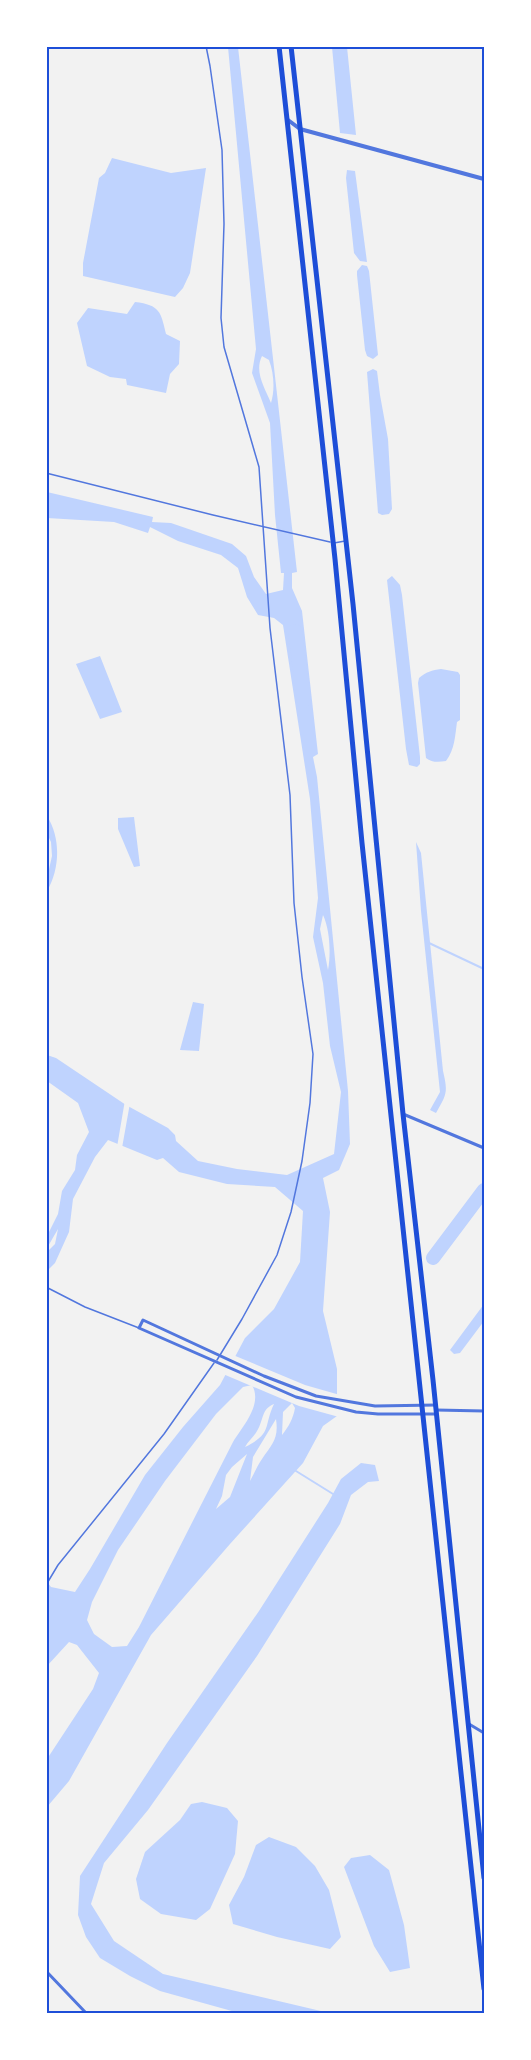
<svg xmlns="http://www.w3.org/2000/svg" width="531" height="2060" font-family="'IBM Plex Serif',serif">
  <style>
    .water { fill: #bfd3fe; fill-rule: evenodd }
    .pier { fill: #f2f2f2 }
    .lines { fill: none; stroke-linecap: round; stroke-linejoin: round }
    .stream { stroke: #bfd3fe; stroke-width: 2 }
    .river { stroke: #bfd3fe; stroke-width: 14 }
    .service { stroke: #5277de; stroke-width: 1.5 }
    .minor { stroke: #5277de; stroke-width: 3 }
    .tertiary { stroke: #5277de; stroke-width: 4 }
    .trunk { stroke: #1d4ed8; stroke-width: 5 }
    .neatline { fill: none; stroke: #1d4ed8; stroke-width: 2 }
  </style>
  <rect width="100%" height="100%" fill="#f2f2f2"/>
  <path class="water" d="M228 47H238L297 572 292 573V588L302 611 318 754 313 757 317 777 348 1091 350 1144 339 1170 323 1178 330 1212 323 1311 337 1369V1416L323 1426 303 1463 230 1544 151 1635 69 1781 47 1807V1759L93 1689 99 1673 77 1645 69 1642 47 1666V1582L51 1587 75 1592 90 1569 145 1475 183 1427 220 1385 245 1338 274 1309 300 1262 303 1211 275 1187 227 1184 179 1172 163 1158 157 1160 108 1140 95 1157 73 1199 69 1232 55 1263 47 1271V1252L55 1244 58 1229 47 1248V1236L58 1214 62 1191 75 1170 77 1155 89 1132 78 1103 47 1081V1055L56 1058 126 1105 168 1128 175 1135 176 1141 198 1161 237 1169 287 1175 334 1154 341 1092 330 1046 323 983 313 937 318 898 310 799 283 625 274 618 258 615 247 597 238 568 221 555 178 541 150 527 148 533 114 522 47 518V492L153 517 152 522 171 523 232 544 246 556 254 577 266 594 283 590 284 573H281L275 515 270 423 252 373 256 349ZM262 356 269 360C274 373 275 390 271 403 265 388 254 372 262 356ZM297 647C306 662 308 676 298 690L293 663ZM323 915C330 930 331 954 328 970L320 929ZM252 1385C263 1404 243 1426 233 1442L139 1627 127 1646 112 1647 94 1634 87 1620 92 1602 118 1550 165 1481 216 1414 243 1387ZM292 1403 295 1408C293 1419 289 1426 282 1435L283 1412ZM274 1404C263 1427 273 1433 245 1447 248 1441 254 1437 257 1431 264 1420 261 1409 274 1404ZM276 1419C279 1439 272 1444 262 1459 257 1466 254 1474 250 1481L253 1457ZM247 1454 230 1497 216 1509 222 1496 226 1475 232 1467Z
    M332 47H347L356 135 340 133Z
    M112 158 171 173 206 168 190 273 183 288 175 297 83 276V263L99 178 105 173Z
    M347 170 355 171 367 262 360 261 354 253 346 178Z
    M362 265 367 266 369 271 378 355 373 359 367 356 365 350 357 275V271Z
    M135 302C160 305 161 312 166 334L180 341 179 364 170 374 166 393 127 385 126 379 110 377 87 366 77 323 88 308 127 314Z
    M373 369 377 371 380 395 388 439 392 509 389 514 382 515 378 513 367 372Z
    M392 576 400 585 402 595 420 757V764L417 767 409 765 406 749 387 580Z
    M100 656 122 712 100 719 76 664Z
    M441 669 458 672 460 675V720L457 722C455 736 455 749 446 761 439 762 432 763 426 758L418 683 419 678C426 672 432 670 441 669Z
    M47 816C61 838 60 869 47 891V878L52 856 51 842 47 834Z
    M134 817 140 866 134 867 118 829V818Z
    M416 842 421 853 443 1071C448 1092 447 1094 436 1113L430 1110 440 1092 421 911Z
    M193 1002 204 1004 199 1051 180 1050Z
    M484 1304V1321L460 1353 454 1354 450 1350Z
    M361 1463 375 1465 379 1481 368 1482 351 1495 340 1524 257 1656 148 1810 104 1863 91 1904 114 1941 163 1974 325 2012 371 2013H239L160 1991 130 1976 100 1958 86 1937 78 1915 80 1876 167 1743 259 1611 328 1503 341 1479Z
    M202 1802 227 1808 238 1821 235 1854 210 1909 196 1920 161 1914 140 1899 136 1879 145 1852 180 1820 191 1804Z
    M269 1837 296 1847 315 1866 329 1890 341 1937 330 1949 277 1937 233 1924 229 1905 244 1877 256 1845Z
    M370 1855 389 1870 404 1925 410 1968 390 1972 374 1946 344 1867 351 1858Z"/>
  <path class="pier" d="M125 1100 130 1103 122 1148 117 1147Z
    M233 1355 305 1385 340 1395 339 1417 299 1406 223 1374Z"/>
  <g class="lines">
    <path class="stream" d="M429 943 484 969
      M296 1471 333 1494"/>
    <path class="river" d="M295 631 304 701
      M433 1258 484 1190"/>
    <path class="service" d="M206 46 210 66 222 150 224 224 221 318 224 347 259 467 270 628 290 795 294 903 302 977 313 1054 310 1103 302 1161 291 1212 277 1255 242 1319 217 1360
      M46 473 213 515 330 542
      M334 543 345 541
      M46 1287 85 1307 139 1328
      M46 1585 58 1565 164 1434 214 1363"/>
    <path class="minor" d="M403 1114 484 1148
      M436 1405 375 1406 316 1396 264 1376 143 1320 139 1328 296 1397 356 1412 378 1414H436
      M436 1410 484 1411
      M469 1724 484 1733
      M46 1971 87 2014"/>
    <path class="tertiary" d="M288 120 300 129 484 179"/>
    <path class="trunk" d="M279 46 335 559 362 843 484 1989
      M291 46 353 604 403 1114 433 1380 484 1878"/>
  </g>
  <rect width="531" height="2060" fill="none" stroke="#ffffff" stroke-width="96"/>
  <rect x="48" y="48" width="435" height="1964" class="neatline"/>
</svg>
